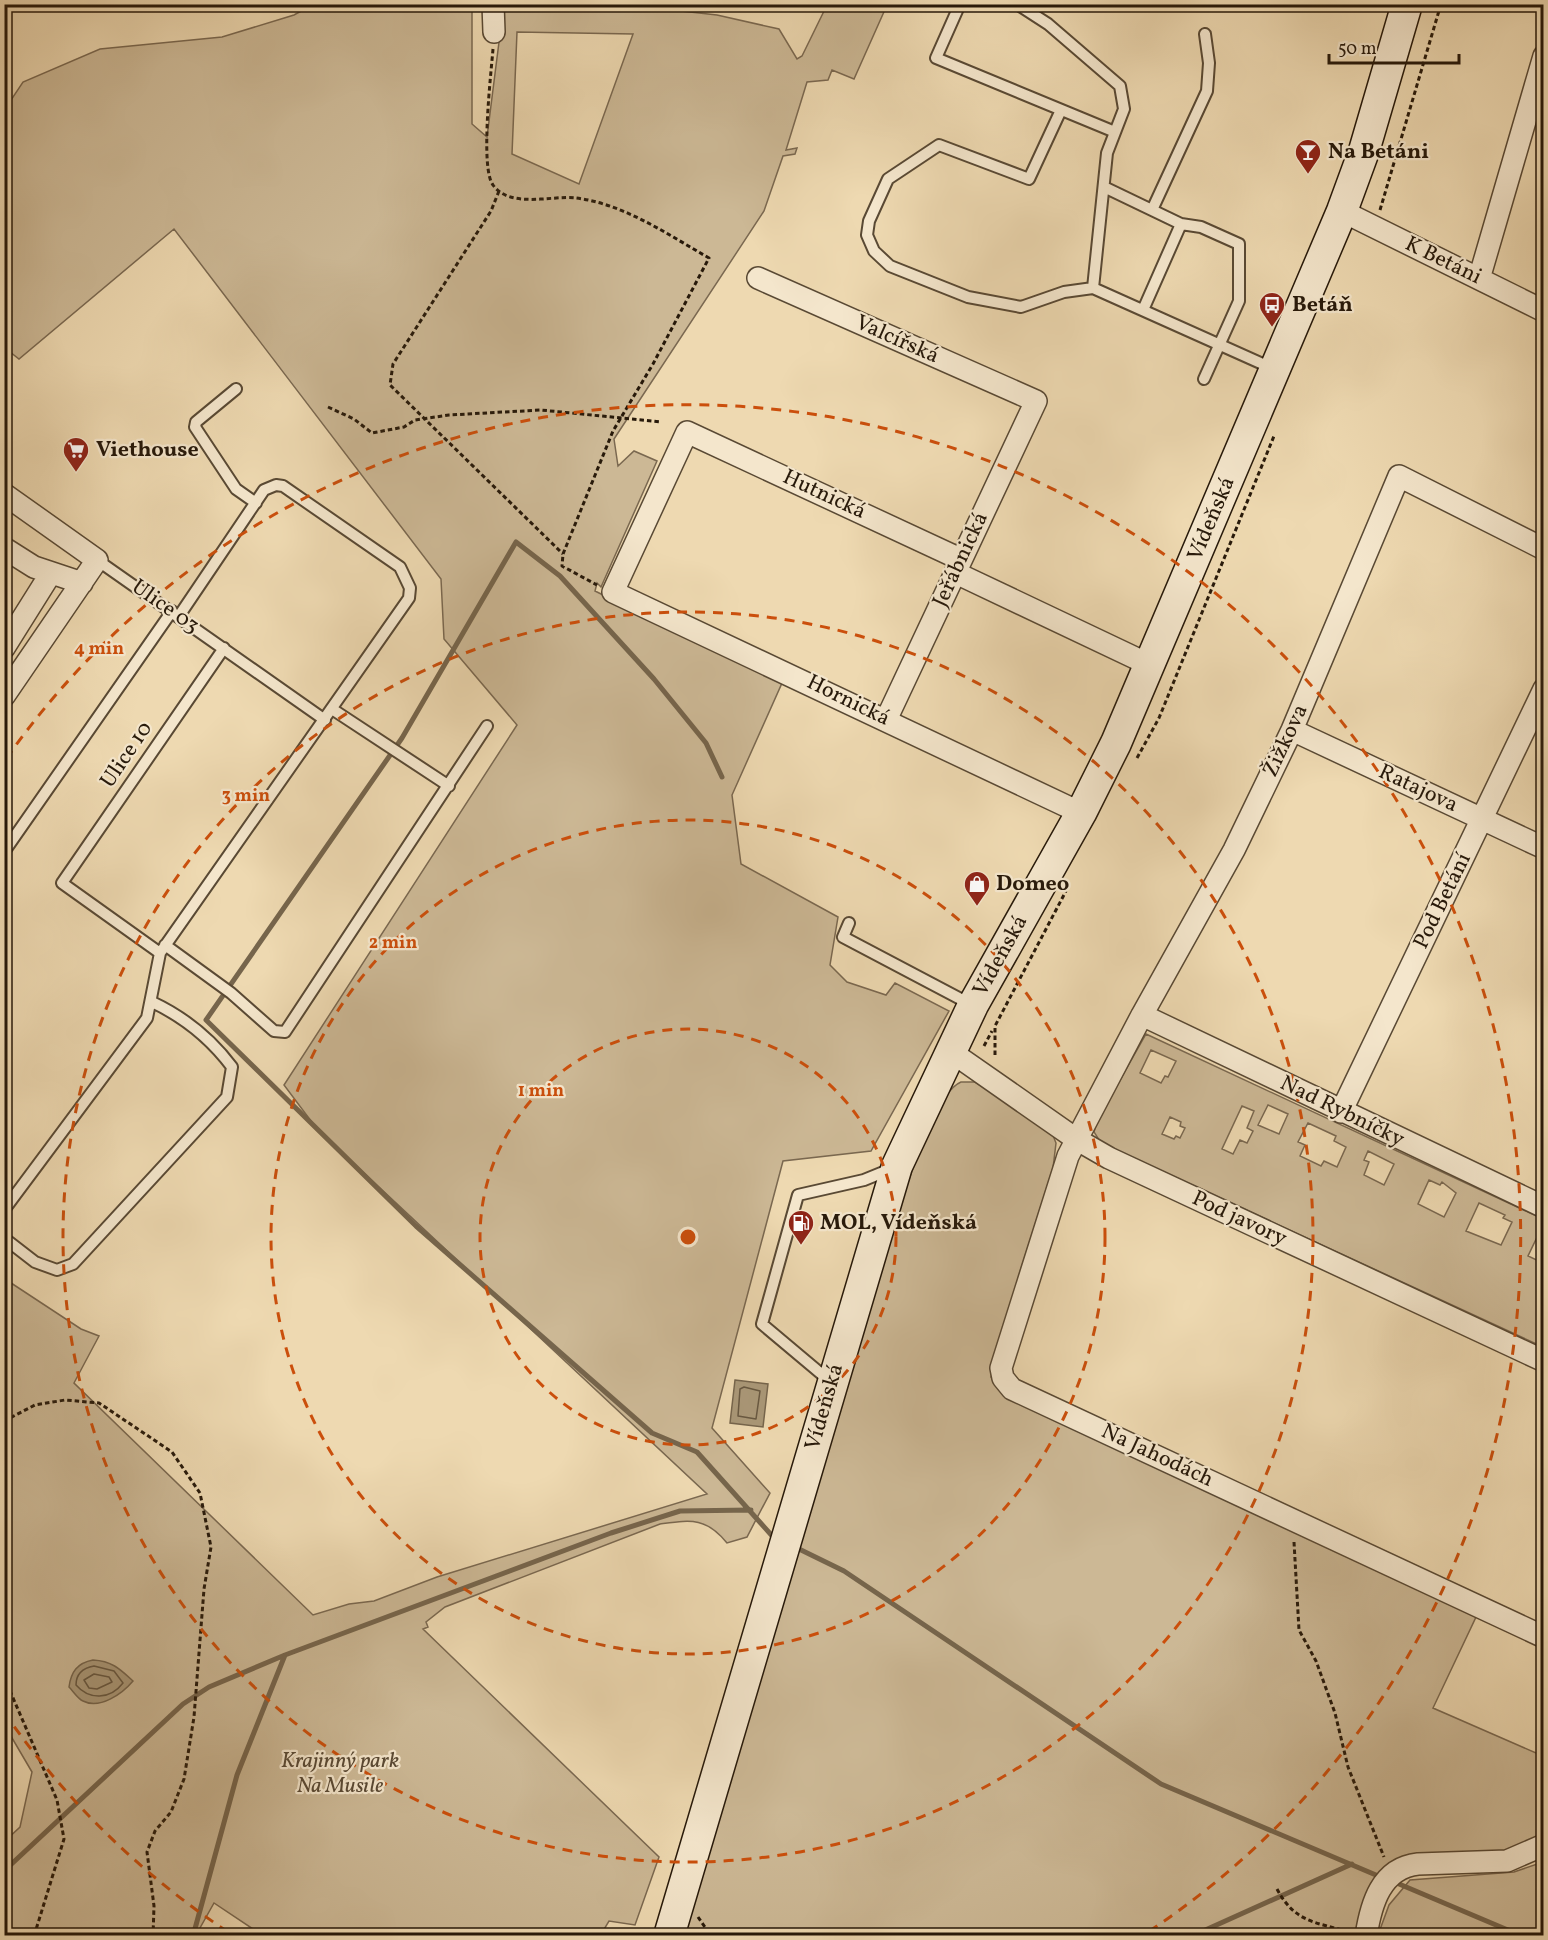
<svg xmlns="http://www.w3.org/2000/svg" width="1548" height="1940" font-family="Vollkorn,serif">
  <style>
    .green { fill: #ccb895; stroke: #7a6850; stroke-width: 1.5; fill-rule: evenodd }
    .water { fill: #aa9878; stroke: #76654c; stroke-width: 1.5 }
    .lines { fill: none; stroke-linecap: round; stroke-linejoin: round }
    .shore { stroke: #685841; stroke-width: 1.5 }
    .stream { stroke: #76654c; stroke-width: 5 }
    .service-casing { stroke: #594934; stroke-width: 14 }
    .minor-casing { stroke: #594934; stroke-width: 24 }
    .secondary-casing { stroke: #27190a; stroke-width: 33 }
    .path { stroke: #27190a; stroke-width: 3; stroke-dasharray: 4.5 3; stroke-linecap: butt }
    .service { stroke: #f4e6cc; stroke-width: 10 }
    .minor { stroke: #f4e6cc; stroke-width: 21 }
    .secondary { stroke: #f4e6cc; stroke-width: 30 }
    .ring { fill: none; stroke: #cb4f0c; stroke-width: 3; stroke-dasharray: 10 8 }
    .labels { text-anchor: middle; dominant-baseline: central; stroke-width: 4.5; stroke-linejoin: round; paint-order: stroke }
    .poi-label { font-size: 22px; font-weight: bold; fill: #27190a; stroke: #f4e6cc; text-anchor: start }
    .street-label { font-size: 22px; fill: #27190a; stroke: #f4e6cc }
    .park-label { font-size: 22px; font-style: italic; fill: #594934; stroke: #f4e6cc }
    .centre { fill: #cb4f0c; stroke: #f4e6cc; stroke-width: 3 }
    .ring-label { font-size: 18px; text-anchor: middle; font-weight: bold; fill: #cb4f0c; stroke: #f4e6cc; stroke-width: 4.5; stroke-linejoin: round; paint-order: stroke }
  </style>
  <rect width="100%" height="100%" fill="#eed9b1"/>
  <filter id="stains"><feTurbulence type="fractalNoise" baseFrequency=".00333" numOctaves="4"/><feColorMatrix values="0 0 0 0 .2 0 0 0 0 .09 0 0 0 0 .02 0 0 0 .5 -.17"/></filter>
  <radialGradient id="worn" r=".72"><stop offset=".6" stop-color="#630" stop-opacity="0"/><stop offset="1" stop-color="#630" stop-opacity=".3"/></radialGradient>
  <path class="green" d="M312 5H472V124L487 137 499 42 498 6 672 10 717 15 779 29 797 59 802 56 827 5H887L854 79 832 70 828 80 807 82 786 150 797 148 795 154 783 156 764 211 614 439 618 466 634 451 657 461 601 587 597 583 595 591 782 683 732 795 741 864 838 917 830 965 847 982 886 995 895 983 949 1011 871 1151 783 1161 712 1428 770 1493 747 1537 727 1543C706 1517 691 1520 660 1524L445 1607 426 1622 428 1627 423 1629 659 1857 635 1925 609 1921 600 1936 262 1935 214 1903 196 1935H5V1841L20 1827 32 1772 5 1726V1279L81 1329 99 1336 74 1383 313 1615 349 1604 374 1601 437 1577 707 1494 317 1129 284 1085 517 725 444 639 441 579 174 229 19 359 5 348V109L23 82 100 49 222 37 294 15ZM517 32 633 34 579 184 512 154Z
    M1146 1034 1543 1219V1230L1541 1229 1528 1256 1543 1263V1347L1101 1143 1094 1132 1097 1121ZM1151 1050 1176 1061 1168 1077 1165 1076 1161 1083 1140 1073ZM1268 1105 1288 1114 1279 1134 1258 1125ZM1242 1106 1254 1111 1247 1128 1253 1131 1247 1143 1240 1140 1233 1154 1222 1149ZM1170 1117 1181 1122 1180 1126 1185 1128 1180 1138 1176 1136 1174 1139 1162 1134ZM1308 1123 1336 1136 1334 1141 1346 1147 1337 1167 1324 1161 1321 1166 1300 1156 1305 1145 1298 1142ZM1368 1151 1394 1164 1384 1185 1364 1175 1369 1162 1364 1160ZM1429 1180 1440 1185 1442 1182 1456 1193 1444 1217 1418 1204ZM1479 1203 1505 1215 1503 1218 1512 1222 1501 1245 1466 1231Z
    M961 1082H975L1014 1106 1052 1133 1056 1143 1053 1168 1021 1269 991 1377 1005 1392 1476 1617 1433 1708 1543 1756V1836C1529 1842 1515 1849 1500 1853 1465 1862 1409 1841 1384 1870 1374 1882 1366 1919 1360 1935L683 1936 901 1203C911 1175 935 1093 961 1082Z
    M1543 1862V1935H1378L1389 1905 1410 1880 1514 1872Z"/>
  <path class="water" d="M735 1380 768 1384 763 1427 730 1423Z
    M93 1660C112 1661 120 1669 133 1681 123 1693 100 1710 83 1701 78 1699 73 1691 69 1687 71 1672 77 1663 93 1660Z"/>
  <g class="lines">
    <path class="shore" d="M744 1387 760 1391 756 1419 738 1416 740 1389Z
      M94 1666 114 1671 123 1683C110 1700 89 1700 76 1685 76 1674 83 1668 94 1666Z
      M94 1674 109 1677 112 1682 97 1689 89 1688 84 1680Z"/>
    <path class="stream" d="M722 777 706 743 654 679 560 576 516 542 402 738 206 1020 416 1226 652 1433 697 1452 774 1538
      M799 1549 844 1571 1161 1784 1383 1878
      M4 1871 183 1704 209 1687 285 1655
      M1392 1881 1522 1936
      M193 1936 237 1775 285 1655 611 1533 680 1511 751 1510
      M1192 1936 1352 1864"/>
    <g class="service-casing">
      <path id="service" d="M960 4 936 58 1115 132
        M1017 4 1048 24 1120 86 1124 109 1107 153 1093 288
        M1061 110 1029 179 939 145 888 179 869 221 867 235 874 251 890 266 968 297 1021 307 1064 292 1093 288 1274 369
        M1104 187 1181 224 1143 310
        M1152 210 1207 91 1209 63 1205 34
        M1181 224 1201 227 1239 244V301L1204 379
        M236 389 196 422 195 427 236 489 256 503
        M97 560 325 720
        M179 616 264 490 276 485 283 486 400 567 410 588 409 598 160 953 62 883 224 648
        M332 709 449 786
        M4 852 172 611
        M849 923 843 937 972 1005
        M165 945 231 993 274 1031 285 1032 487 726
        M4 1210 147 1018 160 953
        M4 1238 35 1262 57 1270 73 1264 227 1097 232 1067C211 1039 184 1017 152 1002
        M831 1382 762 1324 798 1195 864 1180 891 1169"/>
    </g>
    <g class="minor-casing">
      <path id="minor" d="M493 4 494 32
        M1342 211 1544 311
        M758 278 1036 401 886 720
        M1479 279 1544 56
        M4 494 97 560 4 696
        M4 548 34 567 82 583
        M1544 549 1399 476 1292 730 1234 850 1142 1015 1068 1156 1001 1368 1003 1378 1012 1389 1544 1637
        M960 559 687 432 613 592 1081 813
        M956 573 1150 665
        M4 648 51 573
        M1292 730 1544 848
        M1142 1015 1544 1207
        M950 1051 1076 1139 1109 1158 1544 1361
        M1341 1112 1544 689
        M1366 1936C1371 1904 1381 1868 1418 1864L1507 1861 1544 1845"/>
    </g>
    <g class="secondary-casing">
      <path id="secondary" d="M669 1936 897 1166 973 1005 1081 813 1116 743 1342 211 1364 151 1407 4"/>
    </g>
    <path class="path" d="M493 49C491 74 480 168 493 185 510 209 552 195 576 198 624 204 667 234 709 258L653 364 613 431 563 554 562 566 597 585
      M499 191 491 211 393 364 390 385 563 554
      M1380 210 1441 4
      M328 407 354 419 372 433 404 427 415 420 449 415 541 410 661 422
      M1137 758 1159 718 1274 436
      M984 1046 992 1031
      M995 1055V1026L1066 891
      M4 1421 35 1405 65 1400 99 1403 172 1452 200 1493 211 1547 204 1589 194 1717 184 1779 171 1812 155 1831 147 1852 154 1906 153 1936
      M1294 1542 1299 1630 1316 1661 1335 1713 1348 1767 1384 1857
      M4 1677 57 1800 64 1839 34 1936
      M1277 1889C1295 1923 1316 1922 1349 1932
      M698 1917 711 1936
      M4 1934 31 1936"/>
    <use href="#service" class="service"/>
    <use href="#minor" class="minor"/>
    <use href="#secondary" class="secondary"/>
  </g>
  <g class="ring">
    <circle cx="688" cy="1237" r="208"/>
    <circle cx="688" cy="1237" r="417"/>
    <circle cx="688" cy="1237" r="625"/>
    <path d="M228 1932A833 833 0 0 1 6 1715M6 759A833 833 0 1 1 1148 1932"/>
  </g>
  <defs>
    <g id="bar-pin" transform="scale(1.35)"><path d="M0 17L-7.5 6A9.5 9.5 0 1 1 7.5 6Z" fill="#8f2418" stroke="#f4e6cc"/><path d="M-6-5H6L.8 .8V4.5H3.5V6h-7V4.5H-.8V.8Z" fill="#fff"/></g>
    <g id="bus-pin" transform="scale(1.35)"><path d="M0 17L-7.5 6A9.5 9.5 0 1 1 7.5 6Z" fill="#8f2418" stroke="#f4e6cc"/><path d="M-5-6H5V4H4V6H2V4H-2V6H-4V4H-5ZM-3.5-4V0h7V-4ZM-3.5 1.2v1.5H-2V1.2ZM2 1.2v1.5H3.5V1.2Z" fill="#fff"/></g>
    <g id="supermarket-pin" transform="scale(1.35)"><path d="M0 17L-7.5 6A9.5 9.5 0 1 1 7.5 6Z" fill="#8f2418" stroke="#f4e6cc"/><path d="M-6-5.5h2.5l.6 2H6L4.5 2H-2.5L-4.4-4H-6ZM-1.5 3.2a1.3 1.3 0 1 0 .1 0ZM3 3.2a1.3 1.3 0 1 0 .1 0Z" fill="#fff"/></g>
    <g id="shop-pin" transform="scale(1.35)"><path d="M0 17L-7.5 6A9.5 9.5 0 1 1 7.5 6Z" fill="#8f2418" stroke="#f4e6cc"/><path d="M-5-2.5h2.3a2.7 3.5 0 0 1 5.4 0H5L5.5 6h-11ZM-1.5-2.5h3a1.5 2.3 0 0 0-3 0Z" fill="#fff"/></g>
    <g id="fuel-pin" transform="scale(1.35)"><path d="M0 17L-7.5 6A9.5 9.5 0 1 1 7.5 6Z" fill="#8f2418" stroke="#f4e6cc"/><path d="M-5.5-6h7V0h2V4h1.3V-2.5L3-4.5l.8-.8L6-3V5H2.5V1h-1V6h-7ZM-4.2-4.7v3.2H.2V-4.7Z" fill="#fff"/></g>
  </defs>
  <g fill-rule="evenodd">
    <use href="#bar-pin" x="1308" y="152"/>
    <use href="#bus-pin" x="1272" y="305"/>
    <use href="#supermarket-pin" x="76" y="450"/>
    <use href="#shop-pin" x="977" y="884"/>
    <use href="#fuel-pin" x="801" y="1223"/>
  </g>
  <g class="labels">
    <g class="poi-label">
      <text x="1328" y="152">Na Betáni</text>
      <text x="1292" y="305">Betáň</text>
      <text x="96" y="450">Viethouse</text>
      <text x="996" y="884">Domeo</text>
      <text x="820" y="1223">MOL, Vídeňská</text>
    </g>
    <g class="street-label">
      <text transform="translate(1443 261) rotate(26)">K Betáni</text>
      <text transform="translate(897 340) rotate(24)">Valcířská</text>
      <text transform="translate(824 495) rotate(25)">Hutnická</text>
      <text transform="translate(1212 519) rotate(-67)">Vídeňská</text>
      <text transform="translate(961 560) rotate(-65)">Jeřábnická</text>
      <text transform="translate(165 607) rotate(35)">Ulice 03</text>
      <text transform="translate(848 701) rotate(26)">Hornická</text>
      <text transform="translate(1286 741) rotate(-65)">Žižkova</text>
      <text transform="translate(127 755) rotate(-56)">Ulice 10</text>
      <text transform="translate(1418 789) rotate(25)">Ratajova</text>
      <text transform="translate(1443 901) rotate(-64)">Pod Betání</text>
      <text transform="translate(1001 956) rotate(-61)">Vídeňská</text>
      <text transform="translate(1342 1112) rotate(26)">Nad Rybníčky</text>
      <text transform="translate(1239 1219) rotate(25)">Pod javory</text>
      <text transform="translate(825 1407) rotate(-74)">Vídeňská</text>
      <text transform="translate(1157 1456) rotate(25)">Na Jahodách</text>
    </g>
    <g class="park-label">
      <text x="340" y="1761">Krajinný park<tspan x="340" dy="25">Na Musile</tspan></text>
    </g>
  </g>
  <circle cx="688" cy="1237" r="9" class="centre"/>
  <g class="ring-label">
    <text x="99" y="654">4 min</text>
    <text x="246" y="801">3 min</text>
    <text x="393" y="948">2 min</text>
    <text x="541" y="1096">1 min</text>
  </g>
  <rect width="1548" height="1940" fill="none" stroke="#eed9b1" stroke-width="24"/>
  <rect x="6" y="6" width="1536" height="1928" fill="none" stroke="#27190a" stroke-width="3"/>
  <rect x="12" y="12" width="1524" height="1916" fill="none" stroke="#27190a" stroke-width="1.5"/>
  <path d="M1329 54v9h130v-9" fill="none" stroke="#27190a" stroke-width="3"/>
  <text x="1338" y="54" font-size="18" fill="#27190a" stroke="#f4e6cc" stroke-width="4.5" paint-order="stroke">50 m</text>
  <rect width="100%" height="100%" filter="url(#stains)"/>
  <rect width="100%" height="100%" fill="url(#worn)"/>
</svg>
